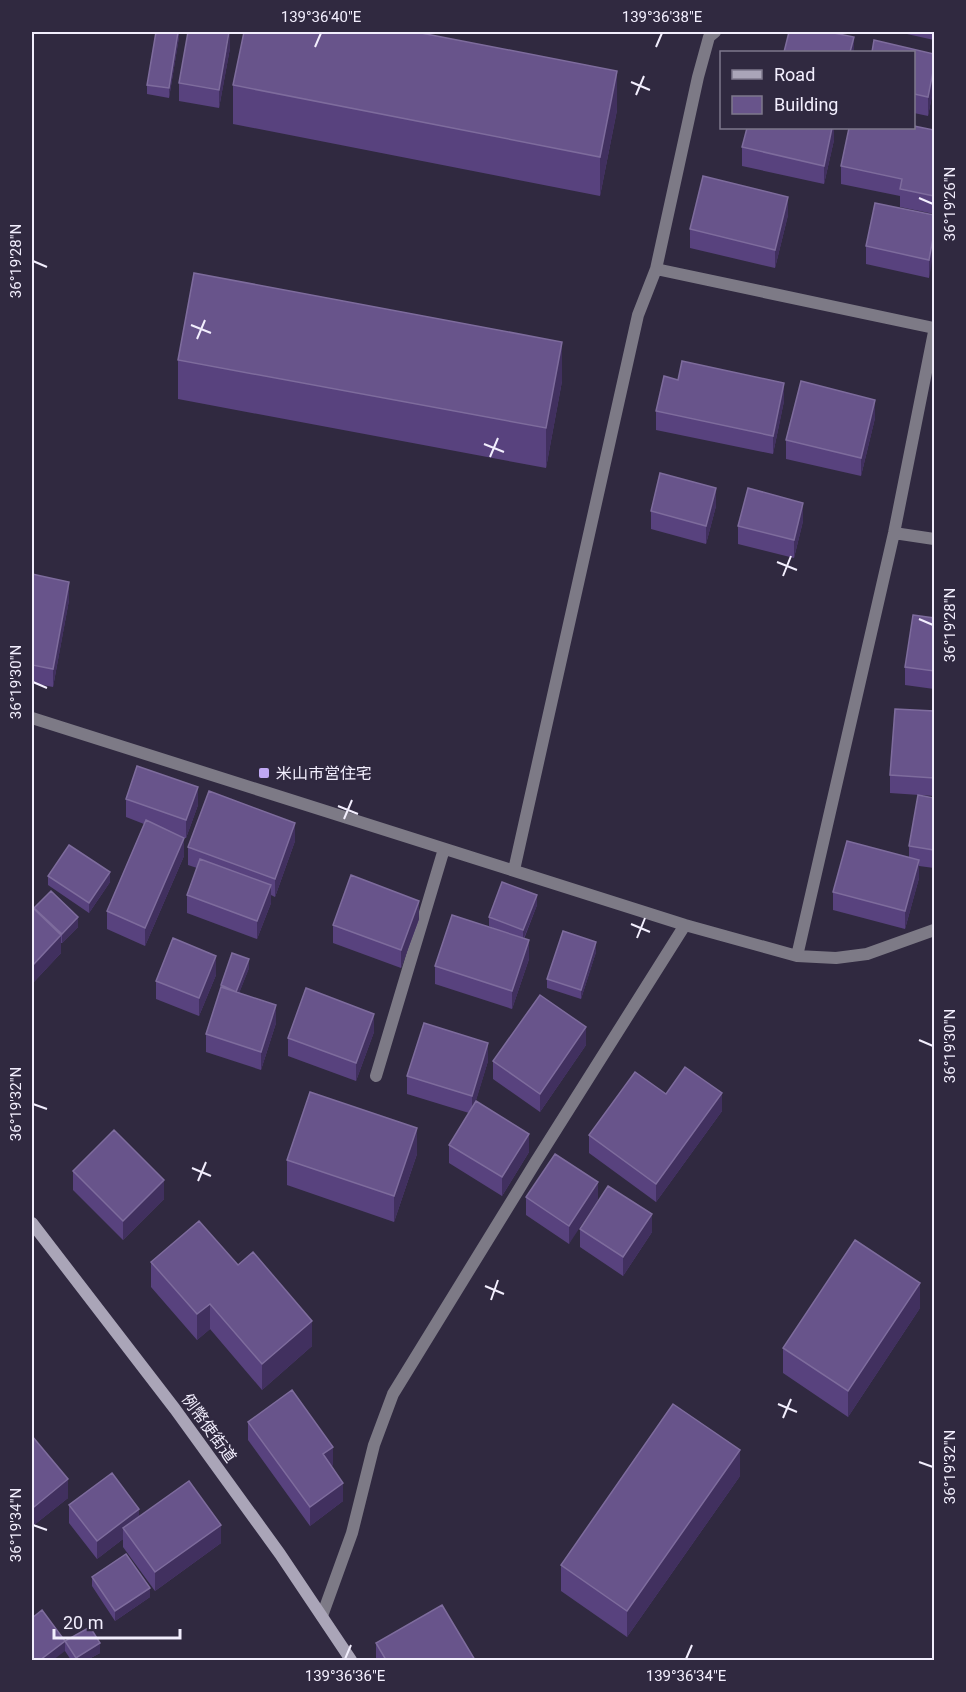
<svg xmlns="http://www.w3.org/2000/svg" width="966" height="1692" font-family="Roboto,'Noto Sans JP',sans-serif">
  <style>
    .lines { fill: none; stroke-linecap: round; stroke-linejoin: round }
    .street { stroke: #7d7a86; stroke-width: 12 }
    .secondary { stroke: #aaa5b8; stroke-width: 12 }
    .wall { fill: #58427e }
    .shaded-wall { fill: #41305f }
    .building { fill: #68548b; stroke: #7e6c9d; stroke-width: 1.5 }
    .ticks { fill: none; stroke: #f2eefd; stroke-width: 2 }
    .poi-dot { fill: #c0a8f4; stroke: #302940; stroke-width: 2 }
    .labels { text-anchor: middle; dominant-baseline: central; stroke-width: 4.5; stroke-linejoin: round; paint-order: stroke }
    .poi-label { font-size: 16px; fill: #f2eefd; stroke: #302940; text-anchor: start }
    .street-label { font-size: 16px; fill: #f2eefd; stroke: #302940 }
    .neatline { fill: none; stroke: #f2eefd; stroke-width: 2 }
    .ticks-label { font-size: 15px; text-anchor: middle; fill: #f2eefd }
  </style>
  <rect width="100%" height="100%" fill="#302940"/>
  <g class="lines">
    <path class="street" d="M656 269 934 328
      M894 533 934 539
      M32 718 685 925 797 956 836 958 867 954 934 930
      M514 870 638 315 656 269 698 77 709 37 715 32
      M797 956 894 533 934 332
      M376 1076 444 849
      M322 1616 352 1533 374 1445 393 1394 535 1163 685 925"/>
    <path class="secondary" d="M32 1223 175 1409 280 1554 351 1660"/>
  </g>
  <path class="wall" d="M179 32V37L169 98 147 94V85Z
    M907 32H934V40L907 34Z
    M230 48 219 108 179 101V83Z
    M914 52 934 54V86L928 116 914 113Z
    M233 85 617 110 600 196 233 124Z
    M834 128V140L824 184 742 166V147Z
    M934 130V214L900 207V196L841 184V166Z
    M788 215 775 268 690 248V229Z
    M934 215 929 278 866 264V246Z
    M178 360 562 381 546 468 178 399Z
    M678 380 784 401 773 454 656 430V411Z
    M875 418 861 476 786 459V440Z
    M716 506 706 544 651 529V511Z
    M803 521 794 558 738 544V526Z
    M32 574 69 600 53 687 32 683Z
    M934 618V689L905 685V667Z
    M934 711V796L890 793V775Z
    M934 798V868L919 866V878L905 929 833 910V892L909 857V846Z
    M126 799 198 805 186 838H184V856L145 946 107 929V911L144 824 126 817Z
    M295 841 275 897 271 895V903L257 939 187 913V895L197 868 188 865V847Z
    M48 876 110 882 89 913 48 885Z
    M537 905 524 939 529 959 512 1009 435 984V966L499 931 489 926V917Z
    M32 907 34 910V908L78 927 62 943H61V953L32 984Z
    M419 919 401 968 333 943V925Z
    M596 952 581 999 547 988V979Z
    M249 968 239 993 276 1023 261 1070 206 1052V1034L221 989V985Z
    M216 975 199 1016 156 999V981Z
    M374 1032 356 1081 288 1056V1038Z
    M586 1045 540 1112 493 1079V1061Z
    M488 1061 475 1103 529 1152 502 1196 449 1163V1145L469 1113 407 1094V1076Z
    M666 1094 722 1111 656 1202 589 1153V1135Z
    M417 1154 394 1222 287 1185V1160Z
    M73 1171 164 1199 123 1240 73 1190Z
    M598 1182 569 1244 526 1215V1197Z
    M580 1229 652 1232 623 1276 580 1247Z
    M151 1262 238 1265 312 1346 262 1390 210 1329 197 1340 151 1287Z
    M920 1308 848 1417 783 1373V1348Z
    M248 1422 333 1465 331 1466 343 1501 310 1526 248 1440Z
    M32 1436 68 1498 34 1525 32 1522Z
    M740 1476 627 1637 561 1591V1565Z
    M69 1505 139 1517 221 1543 155 1591 123 1547V1539L97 1559 69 1523Z
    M92 1577 150 1597 115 1621 92 1586Z
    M65 1641 100 1653 87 1660H71L65 1651Z
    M376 1643 475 1660H376Z"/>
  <path class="shaded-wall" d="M178 32 179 37 169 98V88Z
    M230 32V48L219 108V90Z
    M854 37V52H850Z
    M934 67V86L928 116V97Z
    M617 71V110L600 196V157Z
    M832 128H834V140L824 184V166Z
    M788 197V215L775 268V250Z
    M934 233V251L929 278V260Z
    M562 342V381L546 468V428Z
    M784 383V401L773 454V436Z
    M875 400V418L861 476V458Z
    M716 488V506L706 544V526Z
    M803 503V521L794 558V540Z
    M69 582V600L53 687V669Z
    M198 787V805L186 838V820Z
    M295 823V841L275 897V879Z
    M184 838V856L145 946V928Z
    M919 860V878L905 929V911Z
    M110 872V882L89 913V903Z
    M271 885V903L257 939V921Z
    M537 895V905L523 940V930Z
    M419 901V919L401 968V950Z
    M78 917V927L62 943V934Z
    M61 935V953L32 984V966Z
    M529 940V959L512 1009V991Z
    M596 942V952L581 999V990Z
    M216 956V975L199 1016V998Z
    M249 959V968L236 1001V992Z
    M276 1005V1023L261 1070V1052Z
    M374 1014V1032L356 1081V1063Z
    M586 1027V1045L540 1112V1094Z
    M488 1043V1061L472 1114V1096Z
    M722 1093V1111L656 1202V1184Z
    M417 1128V1154L394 1222V1196Z
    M529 1134V1152L502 1196V1177Z
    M164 1180V1199L123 1240V1221Z
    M598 1182V1200L569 1244V1226Z
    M652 1214V1232L623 1276V1257Z
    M920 1283V1308L848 1417V1391Z
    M210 1304V1329L197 1340V1314Z
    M312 1321V1346L262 1390V1364Z
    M333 1447V1465L323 1473V1454Z
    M740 1450V1476L627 1637V1611Z
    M68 1479V1498L34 1525V1507Z
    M343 1483V1501L310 1526V1507Z
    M139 1509V1527L123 1528V1539L97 1559V1541Z
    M221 1525V1543L155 1591V1572Z
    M150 1588V1597L115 1621V1611Z
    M65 1641V1651L53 1660H40Z
    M100 1643V1653L87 1660H76V1658Z"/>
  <path class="building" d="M156 32H178L169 88 147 85Z
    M188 32H229L219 90 179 83Z
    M244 32H416L617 71 600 157 233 85Z
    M789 32H829L854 37 850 52H784Z
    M874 40 934 54V67L928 97 914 94V52H872Z
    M914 126 934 130V196L900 189 902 179 841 166 849 128H914Z
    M747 128H832L824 166 742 147Z
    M703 176 788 197 775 250 690 229Z
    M875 203 934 215V233L929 260 866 246Z
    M194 273 562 342 546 428 178 360Z
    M682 361 784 383 773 436 656 411 664 376 678 380Z
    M801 381 875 400 861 458 786 440Z
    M660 473 716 488 706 526 651 511Z
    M748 488 803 503 794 540 738 526Z
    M32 574 69 582 53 669 32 665Z
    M913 615 934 618V671L905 667Z
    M895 709 934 711V778L890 775Z
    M137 766 198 787 186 820 126 799Z
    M209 791 295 823 275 879 188 847Z
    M918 795 934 798V850L909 846Z
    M146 820 184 838 145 928 107 911Z
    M847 841 919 860 905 911 833 892Z
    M69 845 110 872 89 903 48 876Z
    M200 859 271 885 257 921 187 895Z
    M351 875 419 901 401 950 333 925Z
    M502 882 537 895 523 930 489 917Z
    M51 891 78 917 62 934 34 908Z
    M32 907 61 935 32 966Z
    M452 915 529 940 512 991 435 966Z
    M563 931 596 942 581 990 547 979Z
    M173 938 216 956 199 998 156 981Z
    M232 953 249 959 236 992 221 985Z
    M221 987 276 1005 261 1052 206 1034Z
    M306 988 374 1014 356 1063 288 1038Z
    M540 995 586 1027 540 1094 493 1061Z
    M424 1023 488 1043 472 1096 407 1076Z
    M685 1067 722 1093 656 1184 589 1135 635 1072 666 1094Z
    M310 1092 417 1128 394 1196 287 1160Z
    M476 1101 529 1134 502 1177 449 1145Z
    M114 1130 164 1180 123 1221 73 1171Z
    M555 1154 598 1182 569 1226 526 1197Z
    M608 1186 652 1214 623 1257 580 1229Z
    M199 1221 238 1265 253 1252 312 1321 262 1364 210 1304 197 1314 151 1262Z
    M855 1240 920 1283 848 1391 783 1348Z
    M292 1390 333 1447 323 1454 343 1483 310 1507 248 1422Z
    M673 1404 740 1450 627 1611 561 1565Z
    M32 1436 68 1479 34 1507 32 1504Z
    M112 1473 139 1509 97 1541 69 1505Z
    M189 1481 221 1525 155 1572 123 1528Z
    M126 1554 150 1588 115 1611 92 1577Z
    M442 1605 475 1660H386L376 1643Z
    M42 1610 65 1641 40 1660H32V1618Z
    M90 1627 100 1643 76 1658 65 1641Z"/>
  <path class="ticks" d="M315 47 321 33M656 47 662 33M631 82 650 90M636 95 644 76M919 198 933 204M33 261 47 267M191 325 211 333M197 339 205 320M484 444 504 452M490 457 498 438M777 562 797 570M783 576 791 556M919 619 933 625M33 682 47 688M338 806 358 814M344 819 352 800M631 924 650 932M637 938 645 918M919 1040 933 1046M33 1104 47 1109M192 1168 211 1176M198 1181 206 1162M485 1286 504 1294M491 1300 498 1280M778 1404 797 1412M783 1418 791 1399M919 1462 933 1467M33 1525 47 1530M345 1659 351 1645M686 1659 692 1645"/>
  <rect class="poi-dot" x="258" y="767" width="12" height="12" rx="3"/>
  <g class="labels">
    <g class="poi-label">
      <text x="276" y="773">米山市営住宅</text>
    </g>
    <g class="street-label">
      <text transform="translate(209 1428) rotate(54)">例幣使街道</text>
    </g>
  </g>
  <rect width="966" height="1692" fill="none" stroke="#302940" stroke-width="66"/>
  <rect x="720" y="51" width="195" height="78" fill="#302940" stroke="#7e788c" stroke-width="1.5"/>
  <rect x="732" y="70" width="30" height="9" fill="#aaa5b8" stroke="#7e788c" stroke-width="1.5"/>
  <text x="774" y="81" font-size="18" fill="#f2eefd">Road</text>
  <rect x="732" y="96" width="30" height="18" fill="#68548b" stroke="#7e788c" stroke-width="1.5"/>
  <text x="774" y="111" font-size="18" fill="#f2eefd">Building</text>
  <path d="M54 1629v9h126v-9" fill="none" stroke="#f2eefd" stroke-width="3"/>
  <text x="63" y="1629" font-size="18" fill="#f2eefd" stroke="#302940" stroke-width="4.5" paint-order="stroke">20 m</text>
  <rect x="33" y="33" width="900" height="1626" class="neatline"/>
  <g class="ticks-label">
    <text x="321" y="22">139°36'40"E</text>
    <text x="662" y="22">139°36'38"E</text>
    <text transform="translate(950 204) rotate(-90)" y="5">36°19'26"N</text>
    <text transform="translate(16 261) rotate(-90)" y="5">36°19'28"N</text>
    <text transform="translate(950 625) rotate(-90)" y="5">36°19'28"N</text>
    <text transform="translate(16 682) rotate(-90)" y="5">36°19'30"N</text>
    <text transform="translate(950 1046) rotate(-90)" y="5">36°19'30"N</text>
    <text transform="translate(16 1104) rotate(-90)" y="5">36°19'32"N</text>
    <text transform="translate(950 1467) rotate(-90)" y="5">36°19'32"N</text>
    <text transform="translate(16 1525) rotate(-90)" y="5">36°19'34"N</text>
    <text x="345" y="1681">139°36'36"E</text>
    <text x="686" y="1681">139°36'34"E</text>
  </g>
</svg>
